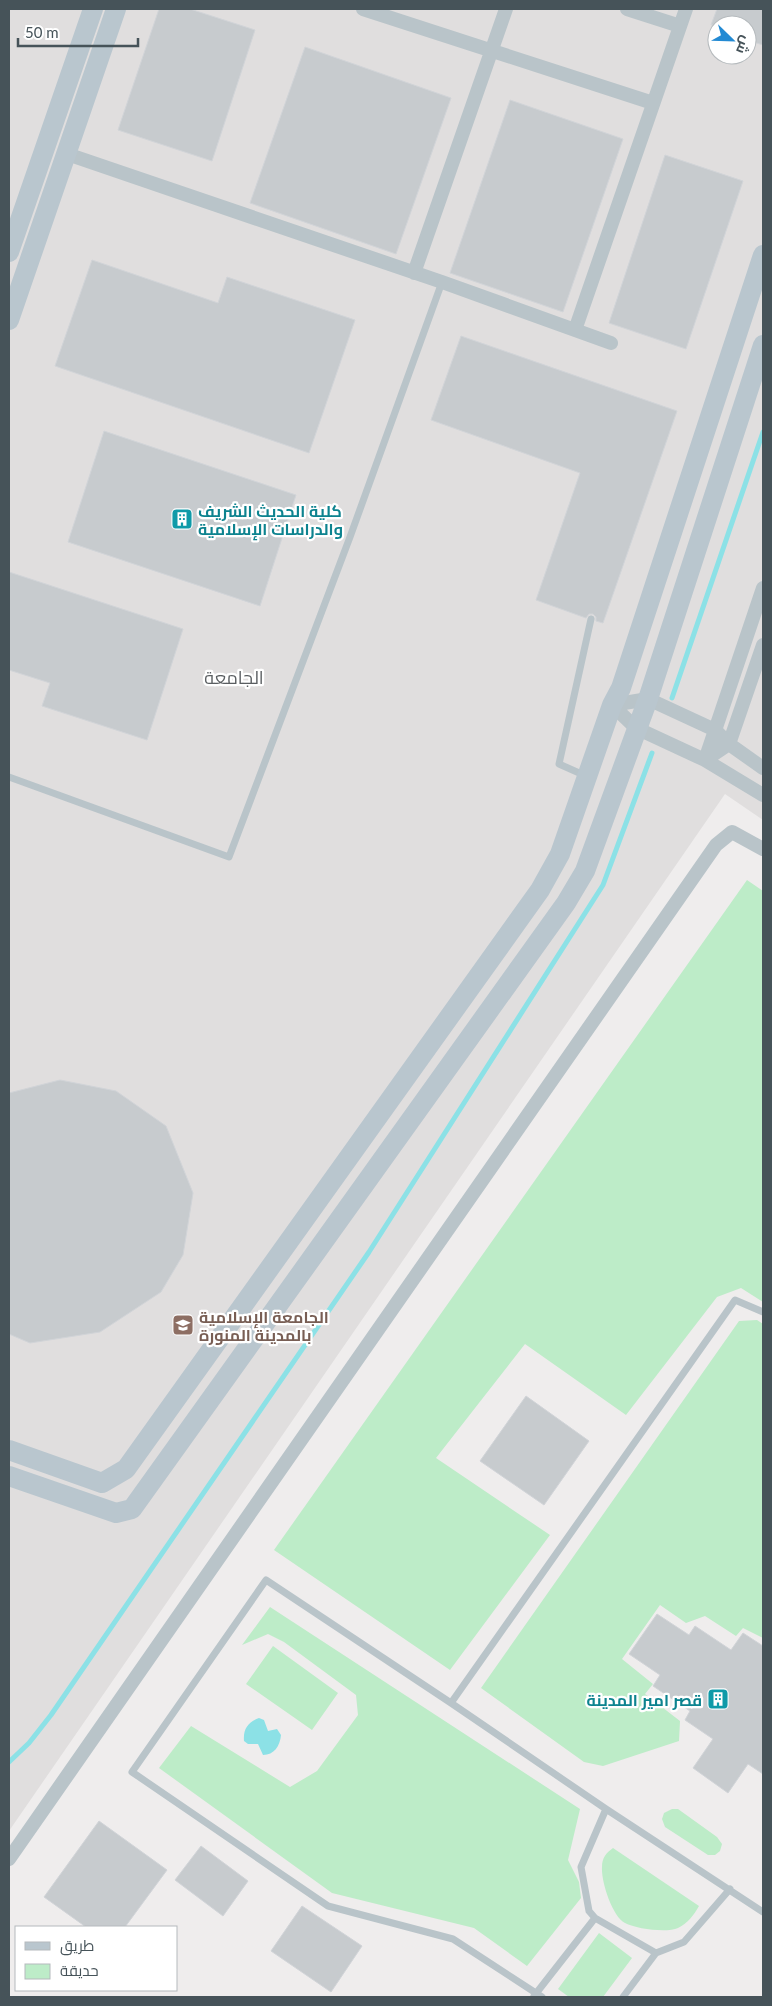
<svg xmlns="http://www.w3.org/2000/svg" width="772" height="2006" font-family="Lato,Cairo,sans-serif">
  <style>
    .education { fill: #e0dede; fill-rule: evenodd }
    .green { fill: #bdecc8 }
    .water { fill: #8ce1e6 }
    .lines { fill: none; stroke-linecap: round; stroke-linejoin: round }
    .stream { stroke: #8ce1e6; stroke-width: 5 }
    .building { fill: #c7cbce; stroke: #d1d4d8 }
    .service { stroke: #b9c4c9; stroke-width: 7 }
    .minor { stroke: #b9c4c9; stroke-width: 14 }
    .secondary { stroke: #b9c6ce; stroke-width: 20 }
    .labels { text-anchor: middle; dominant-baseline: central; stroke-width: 4.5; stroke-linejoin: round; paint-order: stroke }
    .culture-label { font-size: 16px; font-weight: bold; fill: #0d838f; stroke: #fff; text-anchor: start }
    .education-label { font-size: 16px; font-weight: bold; fill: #785e54; stroke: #fff; text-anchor: start }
    .neighbourhood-label { font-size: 18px; fill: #5a5e61; stroke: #fff }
  </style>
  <rect width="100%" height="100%" fill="#efeded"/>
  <path class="education" d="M9 9H763V820L725 794 9 1831ZM717 25H747V55H717Z"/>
  <path class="green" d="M747 880 763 891V1302L741 1288 717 1297 626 1415 525 1344 436 1458 550 1535 450 1670 274 1550Z
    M757 1320 763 1324V1638L743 1628 736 1636 705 1616 686 1623 660 1605 622 1659 653 1684 645 1694 680 1721 679 1741 603 1766 584 1762 481 1688 739 1321Z
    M270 1607 580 1809 568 1860 579 1882 581 1898 527 1966 474 1928 332 1893 159 1768 191 1726 290 1787 317 1771 358 1715 356 1695 284 1642 268 1634 242 1645Z
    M273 1646 338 1693 312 1730 246 1684Z
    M672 1809H678L717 1837 722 1844 720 1851 715 1855H708L665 1827 662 1819 664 1813Z
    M613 1848 699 1906C694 1915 688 1923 678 1928 667 1933 636 1929 625 1923 612 1916 601 1881 602 1867 602 1858 606 1853 613 1848Z
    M599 1933 632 1958 603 1997H569L558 1989Z"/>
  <path class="water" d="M259 1718 264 1720 268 1731 277 1729 281 1735C280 1746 274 1755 263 1755L258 1744H248L244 1741C243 1729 248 1722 259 1718Z"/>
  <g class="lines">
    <path class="stream" d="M672 698 763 432
      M9 1762 29 1743 51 1715 369 1252 603 885 652 753"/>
  </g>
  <path class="building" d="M159 9H190L255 30 212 161 118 130Z
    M717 9H763V45L747 40V25H711Z
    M305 47 451 98 396 254 250 203Z
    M510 100 623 139 563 312 450 273Z
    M665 155 743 181 686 349 609 323Z
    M92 260 218 303 227 277 355 320 309 453 55 366Z
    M461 336 677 411 603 623 596 621V617L593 614H589L586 618 536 600 580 473 431 420Z
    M104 431 296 495 260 606 68 542Z
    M9 572 183 629 147 740 42 706 50 683 9 670Z
    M60 1080 116 1091 166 1126 193 1193 183 1255 161 1292 100 1332 30 1343 9 1334V1093Z
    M526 1396 589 1441 544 1505 480 1461Z
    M657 1614 689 1635 695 1626 731 1650 743 1633 763 1646V1774L748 1764 728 1793 693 1768 713 1739 685 1720 690 1711 653 1686 660 1675 629 1654Z
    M99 1821 167 1870 125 1927H86L44 1897Z
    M201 1846 248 1881 223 1916 175 1880Z
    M302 1906 362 1946 331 1992 271 1951Z"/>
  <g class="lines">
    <path class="service" d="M586 776 559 764 591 619
      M9 777 229 857 350 537 442 282
      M451 1703 735 1300 763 1312
      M606 1809 581 1867 589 1911 595 1918 656 1953 684 1942 730 1889
      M534 1996 595 1918
      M542 1997 453 1939 328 1906 132 1772 266 1580 451 1703 606 1809 763 1912
      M623 1997 656 1953"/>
    <path class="minor" d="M363 9 653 103
      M627 9 680 26
      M67 154 442 282 611 343
      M414 273 506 9
      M575 330 686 9
      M763 588 705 760 729 744 763 645
      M763 768 729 744 715 730 648 699 612 705 636 728 705 760 763 795
      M9 1859 716 845 732 832 763 849"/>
    <path class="secondary" d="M9 252 93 9
      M9 320 116 9
      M9 1450 102 1483 126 1469 540 890 560 854 612 705 621 688 763 255
      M9 1476 116 1513 132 1509 566 903 585 871 648 699 763 345"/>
  </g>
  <defs>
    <g id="building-square" transform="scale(1.125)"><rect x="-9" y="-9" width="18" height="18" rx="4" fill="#0f9aa8" stroke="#fff"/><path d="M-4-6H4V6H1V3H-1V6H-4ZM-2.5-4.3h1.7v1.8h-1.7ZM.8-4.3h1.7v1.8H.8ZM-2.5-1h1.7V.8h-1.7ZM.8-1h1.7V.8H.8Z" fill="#fff"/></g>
    <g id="university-square" transform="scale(1.125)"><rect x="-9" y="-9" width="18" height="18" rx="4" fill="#8d6e63" stroke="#fff"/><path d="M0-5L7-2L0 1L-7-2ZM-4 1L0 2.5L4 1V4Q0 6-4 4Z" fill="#fff"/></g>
  </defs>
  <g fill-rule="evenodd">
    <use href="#building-square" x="182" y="519"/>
    <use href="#university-square" x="183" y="1325"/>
    <use href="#building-square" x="718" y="1699"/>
  </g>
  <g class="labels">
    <g class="culture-label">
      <text x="198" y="510">كلية الحديث الشريف<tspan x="198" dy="18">والدراسات الإسلامية</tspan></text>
      <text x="702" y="1699" text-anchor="end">قصر امير المدينة</text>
    </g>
    <g class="education-label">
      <text x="199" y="1316">الجامعة الإسلامية<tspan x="199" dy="18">بالمدينة المنورة</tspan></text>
    </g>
    <g class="neighbourhood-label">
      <text x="234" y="677">الجامعة</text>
    </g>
  </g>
  <rect width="772" height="2006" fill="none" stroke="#465359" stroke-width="20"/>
  <rect x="15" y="1926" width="162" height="65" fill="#ffffff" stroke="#b5babd"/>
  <rect x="25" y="1942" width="25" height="8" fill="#b9c6ce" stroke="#b5babd"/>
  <text x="60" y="1951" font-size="15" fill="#465359">طريق</text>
  <rect x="25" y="1964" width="25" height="15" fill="#bdecc8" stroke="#b5babd"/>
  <text x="60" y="1976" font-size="15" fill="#465359">حديقة</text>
  <g transform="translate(732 40) rotate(113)"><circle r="24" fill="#ffffff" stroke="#b5babd"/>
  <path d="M0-4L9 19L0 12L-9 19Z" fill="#238ad3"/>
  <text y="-8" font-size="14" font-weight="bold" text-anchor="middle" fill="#465359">ش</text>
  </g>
  <path d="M18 38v8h120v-8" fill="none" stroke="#465359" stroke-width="2.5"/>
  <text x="25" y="38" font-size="15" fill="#465359" stroke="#ffffff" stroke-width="4" paint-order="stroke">50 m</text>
</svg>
